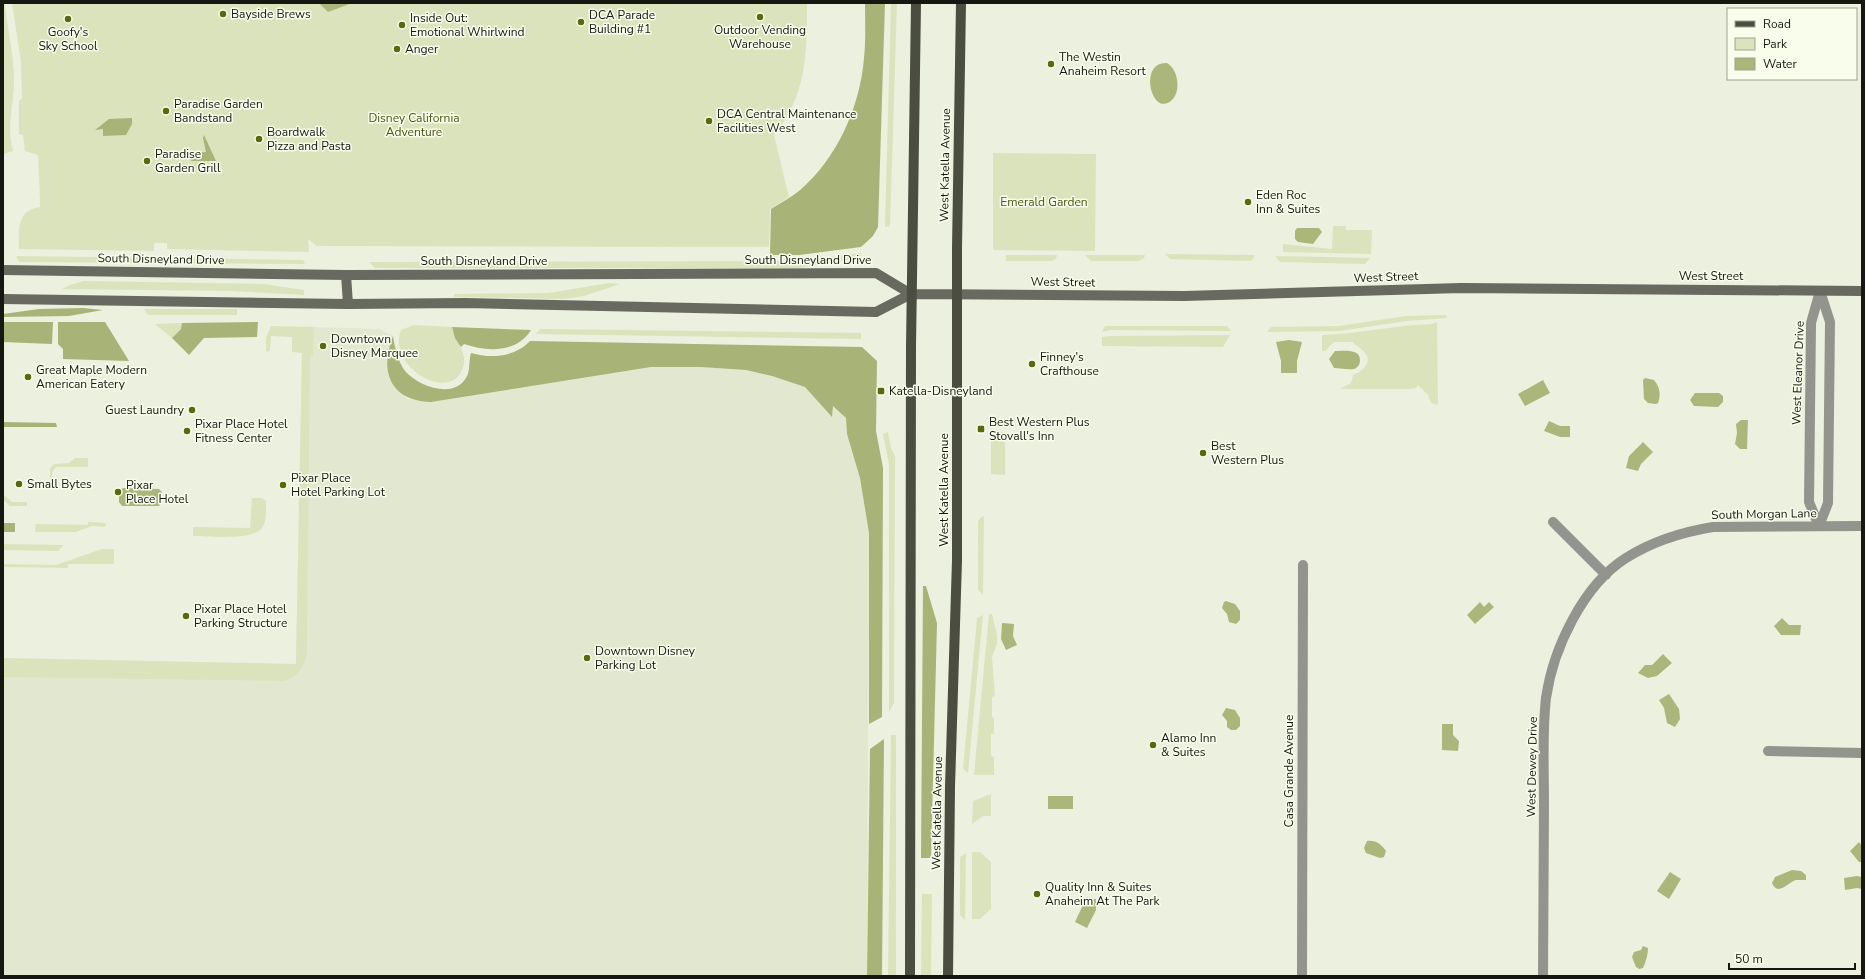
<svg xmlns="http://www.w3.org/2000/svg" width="1865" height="979" font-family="'Nunito Sans',sans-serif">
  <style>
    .built { fill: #e2e8cf }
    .green { fill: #dbe3bd }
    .forest { fill: #a8b377 }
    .water { fill: #abb77a }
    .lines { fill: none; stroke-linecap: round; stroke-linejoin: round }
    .street { stroke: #93948d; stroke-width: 10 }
    .secondary { stroke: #686a60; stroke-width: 10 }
    .primary { stroke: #4a4d40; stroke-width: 10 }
    .poi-dot { fill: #5c680d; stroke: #f9feec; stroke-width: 1.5 }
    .labels { text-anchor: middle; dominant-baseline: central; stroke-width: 3; stroke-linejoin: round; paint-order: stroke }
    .poi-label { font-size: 12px; fill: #161711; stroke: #f9feec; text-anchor: start }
    .park-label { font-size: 12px; fill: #4c5610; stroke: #f9feec }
    .street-label { font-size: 12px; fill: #161711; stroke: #f9feec }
  </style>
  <rect width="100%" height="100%" fill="#ecf0df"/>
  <path class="built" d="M314 327 380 329 393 336 388 349 395 386 407 399 431 402 651 367H701L746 370 772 376 806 387 832 416 833 405 846 418 847 434 860 477 869 533 867 976H3V658L296 664 302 356H313Z"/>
  <path class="green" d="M3 3H5C7 29 14 54 14 80 14 106 6 125 13 151L3 154Z
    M12 3H807C807 53 807 95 774 135L789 197 770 209 769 247 317 246 308 239 309 252 167 249V243H154V251L19 249C19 229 16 211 40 207V200L38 155 25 151 23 135 19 134V101L22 98 21 62Z
    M891 3H897L890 226 885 227Z
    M993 153 1096 154 1095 251 995 250 993 249Z
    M1333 226H1346V230H1372L1371 254 1283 252V244L1332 249Z
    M861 253V258L799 268H375L369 262 799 261Z
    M1165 254 1255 255 1253 259 1250 261 1170 259Z
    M1006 255H1057L1056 259 1052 261H1006Z
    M1085 255H1145L1144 258 1139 261H1091Z
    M16 256 303 260 305 264 19 262Z
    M1275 256 1370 258 1365 264 1280 262Z
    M84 281 264 284 304 290V295L233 291 62 289 70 285Z
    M609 283 620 284 584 296 564 299 454 297V294L549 293Z
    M144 309H237V315H148Z
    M1446 315 1447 318 1407 321 1339 331 1267 332 1271 327 1339 326 1406 316Z
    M1437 322 1438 405 1431 403 1428 395 1418 385 1416 388 1409 389H1340L1351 383 1353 375C1364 371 1375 360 1362 350 1359 346 1355 346 1353 342H1334L1325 351H1322V335C1359 334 1395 325 1432 324Z
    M182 323 181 329 172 338 155 324Z
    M414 325 452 327C455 339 466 352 464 364 455 407 386 368 401 330Z
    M271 326 314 327 313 356H310L307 652C304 667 299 676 284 681L3 677V658L296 664 302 353 292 352V337L271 336 270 350 268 352 266 351V338Z
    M1107 326H1227L1231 331 1110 330 1102 332 1104 327Z
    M540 329 861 333V339L536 334Z
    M1230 335 1223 347 1102 346V337L1110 336Z
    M888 432 891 448 895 456 894 703 889 712V464L883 434Z
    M991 432H1005V475L991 474Z
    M75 458H88V467H56L52 472V486H50V468L54 464 69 463Z
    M3 494 12 502H27V506H10L3 500Z
    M252 498H262L266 501C266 510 267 521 262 528 253 541 208 536 193 536V527L250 528Z
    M984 516 983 595 978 590V522L980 518Z
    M88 522 106 523 105 527 92 526 76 532H35L36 524 88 525Z
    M3 544 64 545 58 551 3 550Z
    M102 549H114V564H68V568L4 567V564L56 565Z
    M989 614H992L997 635V644L992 657 995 696 992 697V717L994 718V734H991V756L994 757V775H974Z
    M983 615 968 773 963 769 977 618Z
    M891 735H896V976H888Z
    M991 794V816H983L972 824 973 801Z
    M972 852H980L991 862V909L980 919H972Z
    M966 853 965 920 960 915V857Z
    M922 894H932L931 976H921Z"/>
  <path class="forest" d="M865 3H885L878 227 873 236 861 247 799 255H770L771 209C780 203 790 198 799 191 837 159 860 107 864 58 866 40 865 21 865 3Z
    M132 118V124L126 135 103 136V129L95 130 109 119Z
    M204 135 216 161H191V153L206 152 203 138Z
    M83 308 103 310 69 316 3 317V314L39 309Z
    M3 322H53L52 344 3 342Z
    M58 322H105L129 361 63 359V349L58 344Z
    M258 322 257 337 204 338 189 355 172 338 181 329 182 323Z
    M452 327 531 330C517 353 487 352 464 344L461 347 455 338Z
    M393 336C395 349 398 361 405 371 419 387 457 401 468 374 470 367 469 359 471 353 491 359 515 357 530 341L862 347 877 361 876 431 883 468 882 717 869 724V533L860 478 847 434 846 418 833 406 832 417 805 387 772 376 746 370 701 367H651L431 402C390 401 379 371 393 336Z
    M3 422 56 423 57 427H3Z
    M3 523H15V532H3Z
    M923 586H926L937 623 931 858H921Z
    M884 739 882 976H867L870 749Z"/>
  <path class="water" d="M319 3H352L328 12Z
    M1167 63C1178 69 1181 90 1173 99 1152 121 1137 61 1167 63Z
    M1297 228H1319L1322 232 1313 244 1298 242 1295 239V231Z
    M1289 340 1302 342 1297 361V373H1281V361L1276 342Z
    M1335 351C1340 351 1349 350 1354 352 1362 354 1362 366 1354 369 1348 370 1340 368 1334 368L1329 359Z
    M1645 378 1654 380C1660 387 1661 395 1658 403L1656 404 1648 403 1644 399 1643 380Z
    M1543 380 1550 393 1525 406 1518 394Z
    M1695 393H1719L1723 396V402L1718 407 1694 406 1690 400Z
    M1741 420H1748L1747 449H1740L1735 444 1737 433 1736 424Z
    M1549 421 1560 426H1570V437H1560L1544 431Z
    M1643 442 1653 452 1641 464 1638 471 1626 468 1629 456Z
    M123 488 159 489 162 492V502L159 506H122L119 502V491Z
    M1226 601 1235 604 1240 611V620L1236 624 1229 622 1227 614 1222 608 1224 602Z
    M1480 602 1484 607 1489 602 1494 607 1475 624 1467 615Z
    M1782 618 1789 625H1801L1800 635H1781L1774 626Z
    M1002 623 1014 624 1013 636 1017 645 1006 650 1001 639Z
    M1663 654 1672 663 1657 676 1648 678 1638 673 1645 665H1652Z
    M1669 694 1679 709 1680 719 1675 727 1667 723 1664 708 1659 700Z
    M1226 708 1235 710 1240 718V726L1236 730H1231L1227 727V721L1222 715Z
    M1442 724H1453V735L1459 741 1458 751 1442 750Z
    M1048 796H1073V809H1048Z
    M1367 841C1376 840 1381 844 1386 851L1384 857 1380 858 1366 853 1364 848Z
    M1859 842 1862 846V862H1859L1850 851Z
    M1792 870 1801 871 1806 875V880C1803 880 1799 880 1796 880 1788 882 1778 897 1772 883L1775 877Z
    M1670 872 1681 879 1669 899 1657 891Z
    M1857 876 1862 877V889L1857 888 1845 890 1844 878Z
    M1082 899H1096V910L1087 928 1075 922 1082 907Z
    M1643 946 1648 948C1648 955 1646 961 1643 968L1639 969 1636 967 1632 957 1634 952 1641 950Z"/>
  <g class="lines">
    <path class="street" d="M1553 522 1606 575
      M1819 526 1809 502 1811 323 1820 291
      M1819 526 1828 503 1830 322 1820 291
      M1768 751 1862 753
      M1302 976 1303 565
      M1543 976C1543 919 1544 861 1544 804 1544 769 1542 733 1546 698 1553 649 1583 585 1626 558 1653 541 1682 532 1713 527L1862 526"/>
    <path class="secondary" d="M3 270 346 275 876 273 911 294
      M346 275 348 304
      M3 299 348 304 465 303 876 312 911 294 1184 296 1461 288 1862 291"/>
    <path class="primary" d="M910 976 911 347 916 3
      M948 976 950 787 957 560V248L961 3"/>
  </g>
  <g class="poi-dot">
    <circle cx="223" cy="14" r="4"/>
    <circle cx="760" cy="17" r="4"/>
    <circle cx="68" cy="19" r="4"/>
    <circle cx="581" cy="22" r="4"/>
    <circle cx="402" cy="25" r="4"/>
    <circle cx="397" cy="49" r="4"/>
    <circle cx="1051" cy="64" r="4"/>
    <circle cx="166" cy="111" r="4"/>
    <circle cx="709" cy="121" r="4"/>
    <circle cx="259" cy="139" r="4"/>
    <circle cx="147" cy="161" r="4"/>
    <circle cx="1248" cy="202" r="4"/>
    <circle cx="323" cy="346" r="4"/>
    <circle cx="1032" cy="364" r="4"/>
    <circle cx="28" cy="377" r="4"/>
    <rect x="877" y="387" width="8" height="8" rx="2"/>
    <circle cx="192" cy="410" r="4"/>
    <rect x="977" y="425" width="8" height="8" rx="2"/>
    <circle cx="187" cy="431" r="4"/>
    <circle cx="1203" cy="453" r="4"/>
    <circle cx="19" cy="484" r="4"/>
    <circle cx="283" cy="485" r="4"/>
    <circle cx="118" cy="492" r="4"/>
    <circle cx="186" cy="616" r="4"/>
    <circle cx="587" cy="658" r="4"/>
    <circle cx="1153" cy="745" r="4"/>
    <circle cx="1037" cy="894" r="4"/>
  </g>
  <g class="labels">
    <g class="poi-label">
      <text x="231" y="14">Bayside Brews</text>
      <text x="589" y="15">DCA Parade<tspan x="589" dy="14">Building #1</tspan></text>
      <text x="410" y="18">Inside Out:<tspan x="410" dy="14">Emotional Whirlwind</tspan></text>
      <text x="760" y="30" text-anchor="middle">Outdoor Vending<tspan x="760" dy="14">Warehouse</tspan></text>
      <text x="68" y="32" text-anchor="middle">Goofy's<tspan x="68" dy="14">Sky School</tspan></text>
      <text x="405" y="49">Anger</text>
      <text x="1059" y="57">The Westin<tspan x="1059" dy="14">Anaheim Resort</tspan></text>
      <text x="174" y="104">Paradise Garden<tspan x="174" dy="14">Bandstand</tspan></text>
      <text x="717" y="114">DCA Central Maintenance<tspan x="717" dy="14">Facilities West</tspan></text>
      <text x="267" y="132">Boardwalk<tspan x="267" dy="14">Pizza and Pasta</tspan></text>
      <text x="155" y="154">Paradise<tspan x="155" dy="14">Garden Grill</tspan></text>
      <text x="1256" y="195">Eden Roc<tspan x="1256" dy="14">Inn &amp; Suites</tspan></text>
      <text x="331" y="339">Downtown<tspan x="331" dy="14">Disney Marquee</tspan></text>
      <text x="1040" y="357">Finney's<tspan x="1040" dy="14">Crafthouse</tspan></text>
      <text x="36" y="370">Great Maple Modern<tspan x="36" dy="14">American Eatery</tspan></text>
      <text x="889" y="391">Katella-Disneyland</text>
      <text x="184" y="410" text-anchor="end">Guest Laundry</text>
      <text x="989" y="422">Best Western Plus<tspan x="989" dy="14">Stovall's Inn</tspan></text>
      <text x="195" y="424">Pixar Place Hotel<tspan x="195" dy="14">Fitness Center</tspan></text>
      <text x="1211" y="446">Best<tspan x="1211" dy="14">Western Plus</tspan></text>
      <text x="291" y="478">Pixar Place<tspan x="291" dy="14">Hotel Parking Lot</tspan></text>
      <text x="27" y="484">Small Bytes</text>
      <text x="126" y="485">Pixar<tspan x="126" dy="14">Place Hotel</tspan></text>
      <text x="194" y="609">Pixar Place Hotel<tspan x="194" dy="14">Parking Structure</tspan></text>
      <text x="595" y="651">Downtown Disney<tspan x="595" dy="14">Parking Lot</tspan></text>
      <text x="1161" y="738">Alamo Inn<tspan x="1161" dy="14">&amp; Suites</tspan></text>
      <text x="1045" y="887">Quality Inn &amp; Suites<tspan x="1045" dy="14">Anaheim At The Park</tspan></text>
    </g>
    <g class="park-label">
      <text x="414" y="118">Disney California<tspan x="414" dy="14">Adventure</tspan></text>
      <text x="1044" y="202">Emerald Garden</text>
    </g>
    <g class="street-label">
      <text transform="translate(945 165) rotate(-89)">West Katella Avenue</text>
      <text transform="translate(161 259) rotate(1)">South Disneyland Drive</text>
      <text x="808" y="260">South Disneyland Drive</text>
      <text x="484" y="261">South Disneyland Drive</text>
      <text x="1711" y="276">West Street</text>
      <text transform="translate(1386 277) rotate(-2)">West Street</text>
      <text transform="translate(1063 282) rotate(1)">West Street</text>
      <text transform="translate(1798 373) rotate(-88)">West Eleanor Drive</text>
      <text transform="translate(944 490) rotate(-90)">West Katella Avenue</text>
      <text transform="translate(1764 514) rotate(-1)">South Morgan Lane</text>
      <text transform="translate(1532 767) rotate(-89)">West Dewey Drive</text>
      <text transform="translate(1289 771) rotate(-90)">Casa Grande Avenue</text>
      <text transform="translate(937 813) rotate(-89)">West Katella Avenue</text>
    </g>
  </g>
  <rect width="1865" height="979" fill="none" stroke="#161711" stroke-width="8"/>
  <rect x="1727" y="8" width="130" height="72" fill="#f9feec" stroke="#9ea294"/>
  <rect x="1735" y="21" width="20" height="6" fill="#4a4d40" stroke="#9ea294"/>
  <text x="1763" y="28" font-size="12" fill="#161711">Road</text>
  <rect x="1735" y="38" width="20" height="12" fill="#dbe3bd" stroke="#9ea294"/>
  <text x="1763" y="48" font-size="12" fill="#161711">Park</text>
  <rect x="1735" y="58" width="20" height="12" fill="#abb77a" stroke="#9ea294"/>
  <text x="1763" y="68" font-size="12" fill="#161711">Water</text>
  <path d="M1729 963v6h126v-6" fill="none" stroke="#161711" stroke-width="2"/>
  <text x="1735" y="963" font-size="12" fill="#161711" stroke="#f9feec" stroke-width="3" paint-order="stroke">50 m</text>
</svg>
